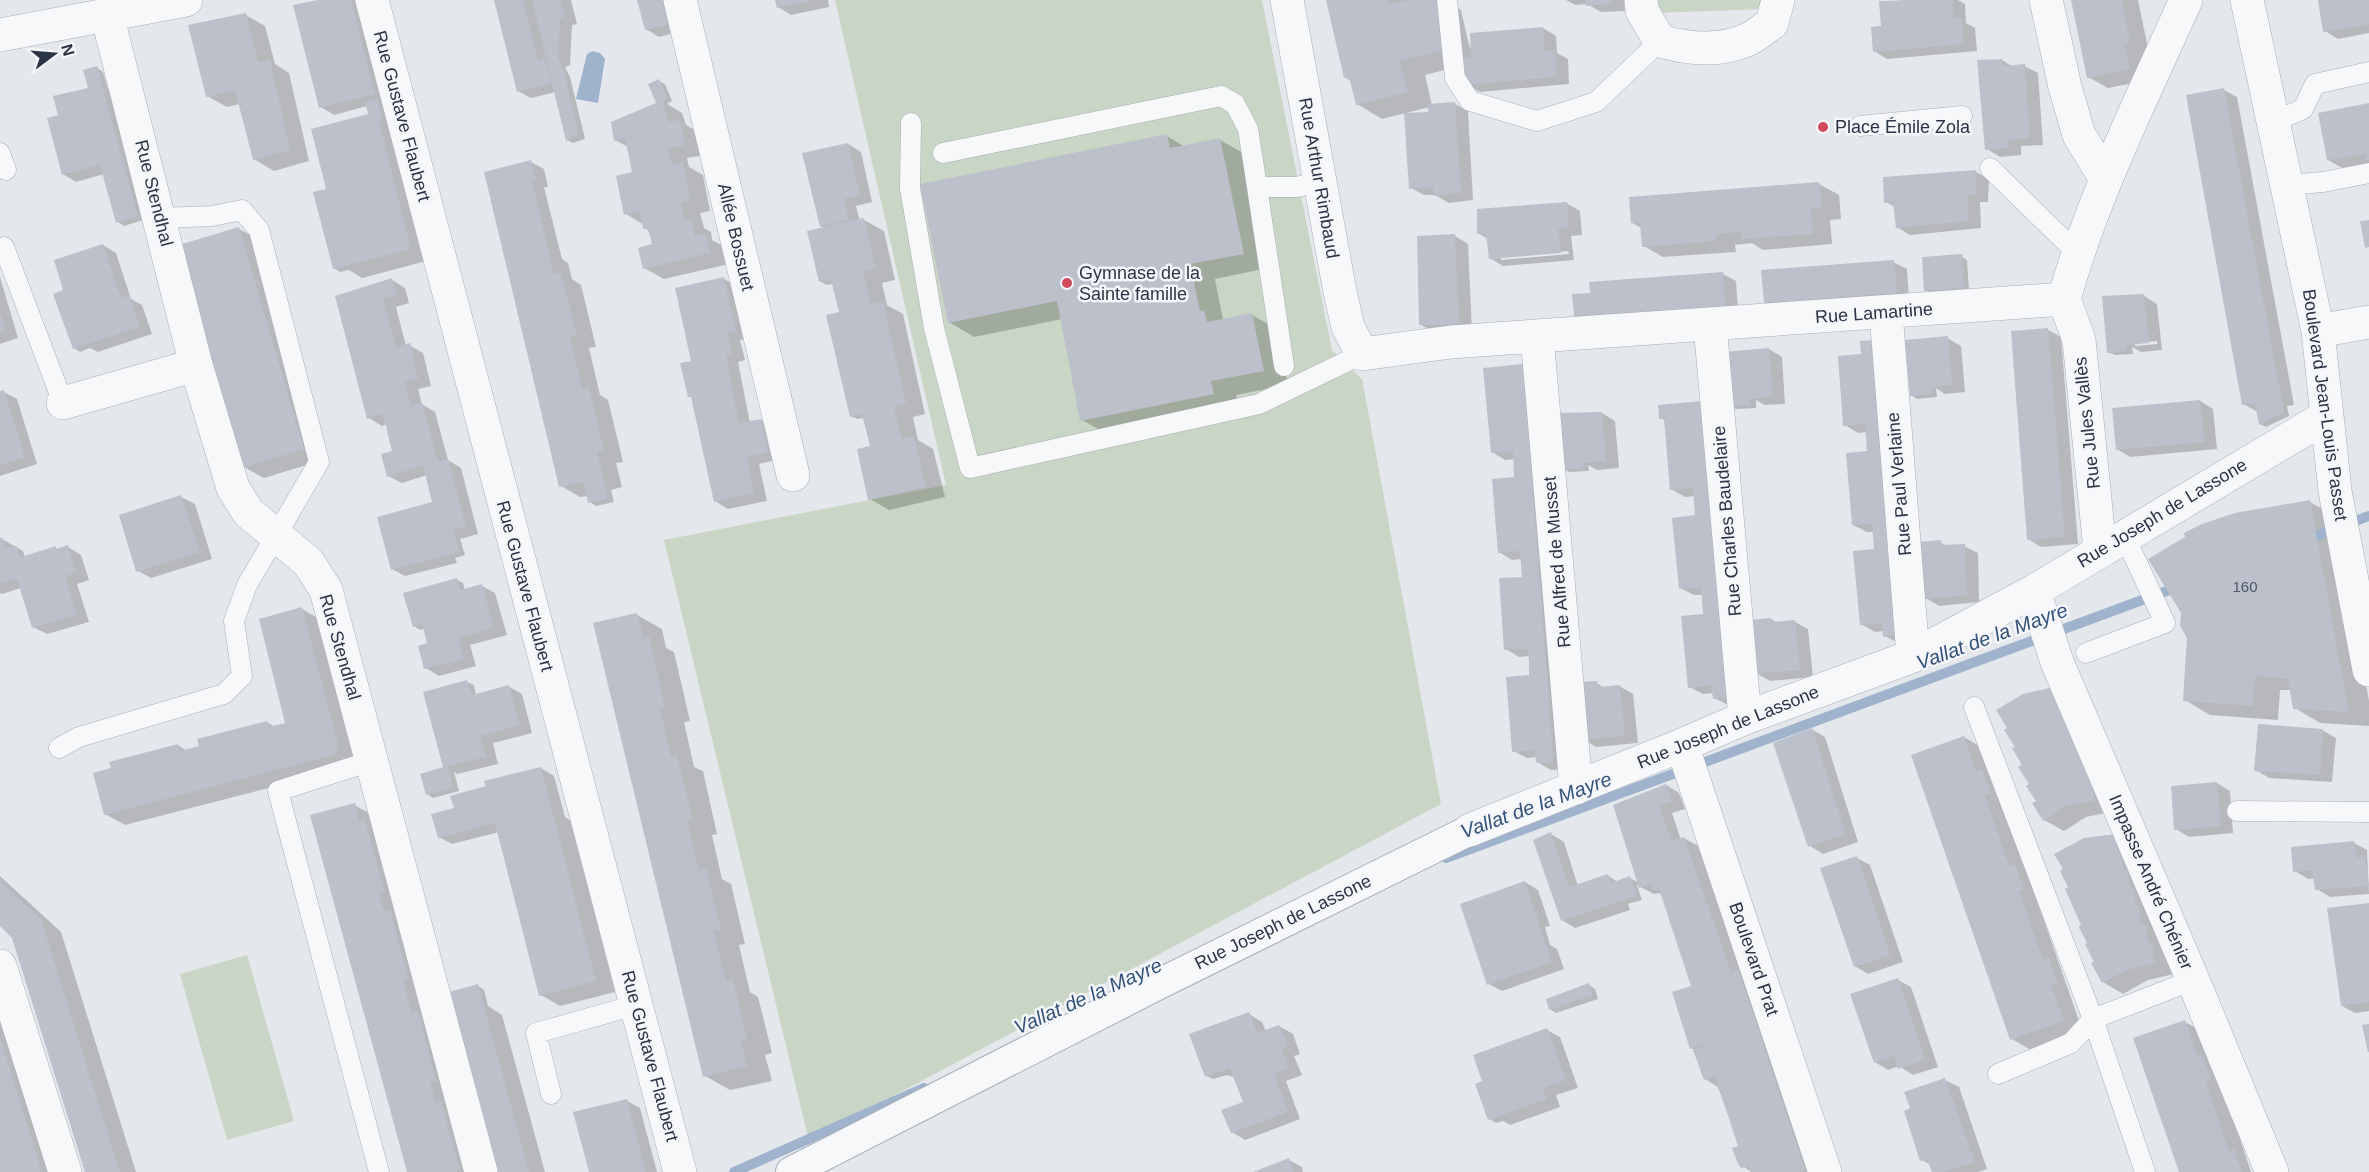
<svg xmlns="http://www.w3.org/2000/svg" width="2369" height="1172" font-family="Arial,sans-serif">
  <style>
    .green { fill: #c9d6c5 }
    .water { fill: #9fb4cc }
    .shadow { fill: #0003; fill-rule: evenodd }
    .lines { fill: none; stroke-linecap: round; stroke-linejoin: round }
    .stream { stroke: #9fb4cc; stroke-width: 10 }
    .building { fill: #bbc0ca }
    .service-casing { stroke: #a9aeb7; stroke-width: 21 }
    .pedestrian-casing { stroke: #a9aeb7; stroke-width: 32 }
    .minor-casing { stroke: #a9aeb7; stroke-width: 34 }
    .service { stroke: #f7f8fa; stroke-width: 20 }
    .pedestrian { stroke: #f7f8fa; stroke-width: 30 }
    .minor { stroke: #f7f8fa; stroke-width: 33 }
    .poi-dot { fill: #d1495b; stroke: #f4f6f9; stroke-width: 2 }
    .labels { text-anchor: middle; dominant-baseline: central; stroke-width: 5; stroke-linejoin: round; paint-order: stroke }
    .number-label { font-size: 15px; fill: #4f5766 }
    .street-label { font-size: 18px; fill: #2b3445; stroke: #f4f6f9 }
    .poi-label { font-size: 18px; fill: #2b3445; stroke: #f4f6f9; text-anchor: start }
    .water-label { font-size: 20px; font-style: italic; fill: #34527a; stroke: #f4f6f9 }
  </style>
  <rect width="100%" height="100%" fill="#e4e7ec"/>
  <path class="green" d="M835 0H1262L1332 350 1362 379 1441 804 809 1141 664 540 946 485Z
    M1653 0H1763L1764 9 1654 13Z
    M247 955 294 1121 227 1140 180 974Z"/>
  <path class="water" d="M593 51 600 53 605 59 598 103 576 99 587 54Z"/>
  <path class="shadow" d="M327 0H357L387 102 381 103 396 111 430 260 362 278 349 270 340 272 334 268 330 190 370 117 367 106 334 115 321 107Z
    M496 0H571L577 24 572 25 570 65 565 67 570 77 585 139 573 143 567 140 556 92 531 98 518 91Z
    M639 0H663L670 31H682L659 37 646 29Z
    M777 0H828L829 7 791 15 778 7Z
    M1327 0H1444L1461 10 1470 49 1543 28 1556 36 1557 53 1568 59 1569 84 1480 92 1466 84 1464 65 1425 75 1432 105 1455 104 1468 111 1473 200 1449 203 1435 195H1424L1411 188 1406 113 1382 119 1357 104 1351 81 1345 77ZM1430 107V113H1406Z
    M1566 0H1624L1625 11 1601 12 1587 4 1575 5Z
    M1906 0H1958L1965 4 1966 23 1975 28 1977 51 1887 59 1874 51 1882 27 1880 2Z
    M2073 0H2138L2149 53V80L2108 88 2088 77Z
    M2319 0H2369V33L2338 39 2325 31Z
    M246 15 265 26 275 64 289 73 309 161 274 171 254 159 240 104 227 107 207 96Z
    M2002 60 2013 67 2024 66 2038 73 2043 145 2021 146V155L2000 157 1987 149Z
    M97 68 103 72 108 89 115 93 134 167 129 168 143 220 124 226 118 222 104 174 76 182 63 174 59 116 89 89Z
    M659 81 665 84 672 101 667 104 682 113 686 125 700 133 704 155 687 158 689 167 703 175 710 211 700 213 704 228 711 232 712 240 725 247 729 264 664 279 644 268 654 245 650 232 645 228 644 225 626 214 634 174 628 147 615 140 658 103Z
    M2224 90 2237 97 2294 405 2287 406 2289 416 2266 427 2260 424 2258 412 2243 404Z
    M2369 106V172L2353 174 2328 160Z
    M1167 136 1185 147 1220 140 1245 154 1268 268 1215 279 1223 320 1252 315 1277 329 1288 385 1236 395 1239 408 1107 434 1082 420 1062 319 974 337 949 322Z
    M848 144 861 152 872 202 856 206 860 221 864 220 884 231 895 280 882 283 887 305 903 314 925 414 913 417 918 440 933 449 945 497 889 510 870 499 871 448 864 418 857 419 851 416 841 313 833 284 826 285 820 281 826 229 821 226Z
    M531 162 544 169 548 187H544L562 259 568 263 572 279 581 285 596 347 589 348 600 395 608 400 623 462 616 463 622 487 611 490 614 502 596 506 590 502 588 496 580 497 561 486 507 261Z
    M1976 172 1989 179 1988 202H1980L1981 228 1910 235 1897 227 1895 207 1886 202Z
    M1819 184 1839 195 1841 219 1830 220 1832 244 1763 250 1752 243 1735 245 1736 252 1663 257 1644 246 1642 228 1632 223Z
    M1566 203 1580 211 1582 235 1571 236 1574 260 1503 266 1490 258 1488 239 1478 233ZM1568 251 1569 254 1501 260V257Z
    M239 229 259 240 323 460 264 478 244 467Z
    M1455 236 1468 244 1472 331 1434 332 1421 325Z
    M103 245 116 253 131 299 142 305 152 334 98 352 90 348 80 352 74 348 63 292Z
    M1961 256 1967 260 1969 291 1932 294 1926 290Z
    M1893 262 1907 269 1909 300 1779 309 1766 302Z
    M1723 274 1736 281 1738 312 1589 323 1575 316 1592 294Z
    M0 277 18 338 0 344Z
    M724 279 737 286 748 339 740 340 745 360 738 362 750 423 761 420 774 428 781 459 759 464 767 501 728 509 715 501 692 398 690 396 693 362Z
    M392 280 405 288 409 303 396 307 406 346 409 345 423 353 431 386 418 389 422 404 435 412 448 460 461 468 478 534 460 539 465 555 455 558 457 563 405 576 392 569 434 503 427 475 402 483 388 476 394 453 387 424 382 426 369 418 337 297Z
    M2144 296 2157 304 2162 350 2141 352 2132 347 2133 354 2115 355 2108 352ZM2157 341V344L2136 346 2133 343Z
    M2048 330 2061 337 2078 544 2041 547 2028 539Z
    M1947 338 1961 346 1965 392 1945 394 1936 388 1937 397 1917 399 1911 395Z
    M1769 349 1782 357 1785 404 1765 405 1756 400V408L1736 409 1730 406Z
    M1862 355 1898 643 1885 636 1884 631 1875 632 1861 624 1876 551 1874 532H1867L1853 525 1869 453 1868 432 1858 433 1845 425Z
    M1523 365 1566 769 1551 770 1537 762V757L1527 758 1513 751 1531 676 1530 656 1519 657 1506 649 1523 578 1522 559 1512 560 1499 552 1515 479V459L1505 460 1492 452Z
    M4 392 17 399 37 464 0 476V393Z
    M2200 401 2213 409 2217 449 2130 457 2117 449Z
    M1702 402 1728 705 1714 698V693L1703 694 1689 687 1705 615 1703 595H1694L1680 588 1697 516 1695 496 1685 497 1671 489 1665 421 1661 418Z
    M1602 413 1615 421 1619 468 1597 470 1588 465 1589 471 1569 472 1562 468 1559 415Z
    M181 497 195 504 212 559 151 578 138 571Z
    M2310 502 2335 516 2369 701V726L2320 723 2295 708 2292 690H2280L2278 720 2210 715 2185 700 2189 638Z
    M2 539 23 551 25 557 56 548 59 550 68 547 81 555 89 580 77 584 89 622 47 634 33 627 21 588 2 594 0 593V540Z
    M1940 542 1946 546H1964L1978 553 1979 602 1939 606 1926 598Z
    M457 580 463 583 465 590 482 586 495 593 507 635 470 645 476 666 439 676 426 668 429 644 425 628 420 630 414 626Z
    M302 609 321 620 358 759 354 766 125 825 105 814 178 745 187 751 267 722 275 727 287 724Z
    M637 615 662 629 666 648 674 652 690 721 684 722 694 767 703 771 717 834 712 835 722 879 731 884 745 944 739 945 750 992 758 997 772 1053 765 1055 772 1081 730 1090 705 1076Z
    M1771 619 1777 623 1795 622 1808 629 1813 677 1770 681 1756 673Z
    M467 682 474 685 476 695 508 686 522 694 532 733 493 743 498 764 457 774 454 772 459 791 433 798 427 794 445 768Z
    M1597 683 1604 688 1619 686 1633 694 1638 743 1596 747 1583 739Z
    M2054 689 2114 811 2086 817 2064 831 2044 820 2024 765Z
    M1811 729 1825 737 1858 842 1823 854 1810 846Z
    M2322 730 2336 738 2332 782 2269 778 2256 770Z
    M1964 737 1984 749 2083 1032 2031 1050 2012 1039Z
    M541 768 554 776 565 817 571 821 615 992 560 1006 541 995 499 832 452 844 439 837 456 809Z
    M2217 783 2230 791 2233 833 2189 837 2176 829Z
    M1666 785 1679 793 1685 809 1672 813 1681 840 1684 838 1698 846 1741 972 1816 1172H1752L1742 1166 1740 1147 1718 1087 1705 1079 1695 1050 1691 1048 1693 987 1662 895 1659 893 1654 894 1637 885 1642 900 1628 904 1630 910 1575 928 1562 920 1551 834 1564 842 1578 886 1608 876 1618 882 1630 878 1639 883 1615 806Z
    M354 805 380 819 482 1172H409Z
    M2115 835 2174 974 2148 980 2123 994 2103 982 2094 964 2096 963Z
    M2354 843 2367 850 2369 894 2330 897 2317 889 2315 878 2308 879 2295 871Z
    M1857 858 1870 865 1903 962 1868 974 1855 966Z
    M0 876 61 932 136 1172H87L14 937 0 924Z
    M1525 882 1538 890 1550 926 1545 927 1550 945 1557 949 1564 969 1502 991 1489 984Z
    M2369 904V1011L2355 1013 2342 1006Z
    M1898 980 1911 987 1938 1067 1913 1075 1899 1066 1888 1070 1875 1062Z
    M1589 985 1595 989 1598 999 1556 1013 1550 1009Z
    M478 986 484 990 488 1006 502 1015 545 1172H500Z
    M1249 1014 1262 1022 1266 1031 1279 1026 1293 1034 1300 1054 1294 1056 1302 1075 1286 1081 1300 1119 1245 1140 1232 1132 1245 1103 1236 1078 1227 1075 1213 1079 1207 1076Z
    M2185 1022 2205 1033 2251 1172H2180Z
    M0 1023 13 1030 57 1172H0Z
    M1547 1030 1560 1037 1578 1088 1556 1095 1560 1107 1510 1125 1503 1121 1496 1123 1490 1119 1484 1082Z
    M1945 1080 1959 1087 1987 1169 1978 1172H1933L1931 1165 1922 1160Z
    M627 1101 640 1108 657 1172H591Z
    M1289 1160 1302 1167 1303 1172H1257Z"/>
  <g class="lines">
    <path class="stream" d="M2305 540 2369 516
      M1446 858 2180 586
      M734 1172 924 1088"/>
  </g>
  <path class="building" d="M318 0H351L375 94 319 108 293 5Z
    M494 0H523L538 60 545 58 551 83 517 92Z
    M532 0H561L565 17 560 18 558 58 564 72 579 135 566 141Z
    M637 0H664L670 24 645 30Z
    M775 0H811V1L777 8Z
    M1326 0H1389L1390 4 1409 0H1438L1449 49 1400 61 1408 92 1356 105 1349 77 1344 78Z
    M1585 0H1611L1612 4 1586 6Z
    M1953 0 1954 19 1962 18 1964 44 1873 52 1871 27 1881 26 1879 1Z
    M2071 0H2122L2130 42 2124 43 2130 69 2087 78Z
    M2318 0H2369V24L2323 32Z
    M246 13 258 62 270 60 290 150 253 160 235 90 206 97 188 25Z
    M1543 27 1545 51 1555 50 1557 77 1465 85 1462 58H1471L1470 33Z
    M2002 59 2003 66 2025 64 2030 138 2008 140V148L1985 150 1977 60Z
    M97 66 138 217 116 223 100 165 62 175 47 118 58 115 53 96 88 88 83 70Z
    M659 79 667 98 663 100 669 122 680 120 685 145 668 148 672 165 683 162 691 201 681 202 685 219H691L695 236 706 234 710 253 643 269 638 248 652 244 648 229H643L640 211 624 215 616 176 632 172 625 138 614 141 611 122 656 103 648 84Z
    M2224 88 2284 412 2259 425 2255 403 2242 405 2186 95Z
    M377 98 382 121 379 122 411 249 333 269 313 192 326 189 311 129 368 114 365 102Z
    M1455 102 1461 193 1434 196 1433 187 1409 189 1404 113 1428 112V104Z
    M2369 103V160H2366L2365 154 2327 160 2318 113Z
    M1167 134 1170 148 1220 138 1244 254 1190 264 1200 311 1204 310 1207 322 1252 313 1264 371 1211 381 1214 394 1080 421 1057 301 948 323 920 184Z
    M848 143 860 195 844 199 849 220 820 227 802 153Z
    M531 160 536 180H532L554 274 561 272 577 336 570 337 582 388 589 387 604 451 597 452 608 499 588 503 584 482 559 487 484 172Z
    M1976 170V195H1967L1969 221 1896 228 1893 202 1884 203 1883 177Z
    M1819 182 1822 208 1811 209 1813 234 1742 239 1741 232 1716 234V241L1642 247 1640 223H1631L1629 197Z
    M1567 202 1569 228 1558 229 1561 253 1489 259 1486 233 1477 234V209Z
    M864 218 876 269 863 272 871 304 883 301 906 403 894 406 902 439 914 436 926 487 868 500 857 449 870 446 862 414 850 417 826 315 839 312 831 280 819 282 807 231Z
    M2369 220V247L2365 248 2360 221Z
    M239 227 304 449 243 468 179 245Z
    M1455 234 1459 324 1419 325 1417 236Z
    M103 244 121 298 129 295 140 327 73 349 53 294 63 290 54 260Z
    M1962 254 1964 288 1924 291 1922 257Z
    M1894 260 1897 293 1764 303 1761 270Z
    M1723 272 1725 306 1574 316 1572 294 1590 293 1589 282Z
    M724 277 736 332 728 333 732 353 726 355 739 423 761 419 768 452 747 457 754 493 714 502 691 397H688L680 363 691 361 675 288Z
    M392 278 397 296 383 299 396 347 410 343 418 379 405 382 411 406 422 403 438 462 448 459 466 527 453 530 460 552 391 570 377 517 432 502 423 465 387 477 381 454 392 451 383 414 367 419 335 296Z
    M2144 294 2149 343 2127 345V351L2107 353 2102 296Z
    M0 314 6 331 0 333Z
    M2048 328 2065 537 2027 540 2011 331Z
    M1948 336 1952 385 1931 387 1932 394 1910 396 1905 340Z
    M1875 340 1898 635 1883 637 1882 623 1860 625 1853 551 1874 549 1872 524 1852 525 1846 453 1867 451 1865 424 1843 426 1838 356 1861 354 1860 341Z
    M1769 348 1773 397 1750 399V405L1728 407 1723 352Z
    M1523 364 1546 661 1553 762 1536 763 1535 750 1512 752 1506 677 1529 675V663L1528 649 1504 650 1499 578 1522 577 1520 551 1498 553 1492 479 1514 477 1513 451 1491 453 1483 368Z
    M4 390 25 457 0 465V391Z
    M2200 400 2205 442 2116 450 2112 408Z
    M1702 401 1729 697 1713 699 1711 685 1688 688 1681 616 1703 614 1701 587 1679 589 1672 518 1695 515 1693 488 1670 490 1664 419H1659L1658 405Z
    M1602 412 1606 461 1583 463V468L1561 469 1557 413Z
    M181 495 200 552 136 572 119 515Z
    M2310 500 2349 712 2293 709 2288 679 2255 676 2253 706 2183 701 2187 638 2180 626 2181 613 2148 559 2185 537 2184 533 2202 524 2235 513Z
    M2 537 6 549 16 546 21 557 56 546V549L68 545 76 573 65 576 77 615 32 628 17 579 0 584V538Z
    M1941 540V545L1965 544 1967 595 1925 599 1919 542Z
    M457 578 460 590 482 584 494 628 458 638 464 659 424 669 418 646 427 643 422 624 413 627 403 593Z
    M302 607 339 748 334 755 104 815 93 773 111 768 109 762 178 744 180 751 199 746 197 739 267 721 269 727 285 723 259 619Z
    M637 613 643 638 649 636 665 707 660 708 671 756 677 755 693 820 687 821 699 870 706 868 721 930 714 931 726 982 733 980 747 1039 741 1041 747 1066 703 1077 593 623Z
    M1771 618 1772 622 1795 620 1800 670 1755 674 1750 620Z
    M467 680 472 695 509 685 520 725 480 736 486 757 448 766 453 788 426 795 420 774 443 767 423 692Z
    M1597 681 1599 687 1620 685 1625 736 1581 740 1577 682Z
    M2054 687 2059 709 2062 708 2067 729 2070 728 2074 746 2078 745 2081 764 2084 763 2088 782 2091 781 2095 801 2066 806 2043 821 2032 803 2036 801 2026 786 2029 784 2018 767 2022 765 2012 748 2015 747 2004 730 2007 728 1996 710 2023 694Z
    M2258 724 2323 729 2320 775 2254 771Z
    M1812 728 1846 834 1808 847 1773 743Z
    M1964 736 1976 771 1982 769 1991 793 1985 795 2009 866 2015 864 2024 889 2019 891 2043 960 2049 957 2057 982 2051 985 2064 1021 2010 1040 1911 755Z
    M541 767 596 981 539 996 495 823 438 838 431 814 454 808 450 796 486 786 484 781Z
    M2217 782 2221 826 2174 830 2171 786Z
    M1666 784 1672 801 1659 806 1672 841 1684 837 1731 972 1738 969 1805 1170 1798 1172H1751L1749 1166 1741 1168 1738 1164 1732 1148 1738 1146 1715 1076 1704 1080 1693 1050 1702 1047 1701 1045 1690 1049 1672 992 1691 986 1659 889 1653 891 1650 884 1639 888 1613 805Z
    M355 803 359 822 365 820 384 890 378 892 384 911 390 909 408 978 403 980 411 1012 418 1011 436 1081 430 1083 436 1103 441 1101 460 1170 455 1172H407L310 815Z
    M1551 832 1569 887 1608 874 1611 883 1630 876 1637 896 1561 921 1533 840Z
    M2116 834 2117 851 2121 850 2123 870 2128 869 2130 888H2134L2136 906H2139L2141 924H2146L2148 943H2152L2155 963 2127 970 2102 983 2091 963 2094 962 2085 944 2087 943 2079 927 2081 925 2065 889 2068 887 2060 871 2063 869 2054 854 2084 838Z
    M2354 841 2357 858 2365 857 2369 886 2315 890 2312 870 2293 872 2291 847Z
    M1857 856 1890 955 1854 967 1820 868Z
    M0 881 41 919 120 1172H85L12 938 0 926Z
    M1525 881 1552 962 1487 985 1460 904Z
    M2369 903V1002L2341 1006 2327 908Z
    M1898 978 1925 1060 1898 1069 1894 1056 1874 1063 1850 994Z
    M1589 983 1593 995 1549 1010 1546 999Z
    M478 984 529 1172H498L449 992Z
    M1249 1012 1257 1033 1279 1025 1288 1047 1282 1049 1289 1068 1274 1074 1288 1112 1231 1133 1221 1110 1243 1102 1230 1068 1205 1077 1189 1034Z
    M2185 1020 2197 1056 2202 1054 2211 1080 2206 1081 2229 1152 2234 1149 2242 1172H2179L2133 1038Z
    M2369 1024V1052H2368L2362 1025Z
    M1547 1028 1566 1080 1543 1088 1547 1099 1488 1120 1475 1084 1482 1081 1473 1055Z
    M0 1041H1L42 1172H0Z
    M1945 1078 1975 1162 1945 1172H1932L1927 1159 1920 1161 1904 1111 1910 1108 1904 1092Z
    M627 1099 646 1172H589L573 1112Z
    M1289 1158 1294 1172H1253Z"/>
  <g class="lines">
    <g class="service-casing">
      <path id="service" d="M1447 0 1455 78 1470 101 1537 121 1596 102 1660 41
        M2273 122 2303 109 2315 84 2369 72
        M911 123 910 188 934 328 970 468 1259 404 1362 354
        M1860 126 1962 116
        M0 153 6 170
        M943 153 1221 96 1235 104 1248 129 1257 187H1297L1320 181
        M1990 168 2077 253
        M2287 185 2323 182 2369 173
        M1257 187 1284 366
        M4 247 63 403
        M2086 653 2165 623 2124 535
        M1974 707 2093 1019 2193 980
        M59 748 79 737 224 694 242 676 234 621 247 585 319 462 259 230 242 210 212 216 161 218
        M371 761 278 791 379 1172
        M2237 811 2369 812
        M1998 1074 2071 1043 2093 1019 2145 1172
        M551 1094 536 1033 636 1005"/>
    </g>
    <g class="pedestrian-casing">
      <path id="pedestrian" d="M791 1172 1157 985 1470 830"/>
    </g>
    <g class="minor-casing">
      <path id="minor" d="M372 0 680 1172
        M680 0 793 475
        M1287 0 1340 292 1348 327 1362 354 1451 342 2064 299C2093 196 2142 98 2186 0
        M1641 0 1642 11 1660 41C1688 49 1721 52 1749 39 1757 35 1765 28 1772 23L1778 0
        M2046 0 2065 87 2079 135 2106 179
        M2247 0 2318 331 2335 491 2369 670
        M107 15 196 365 233 488 248 512 308 562 326 590 481 1172
        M0 35 186 0
        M2064 299 2079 340 2100 550
        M1886 313 1913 656
        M1710 325 1745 718
        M2318 331 2369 322
        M1537 336 1576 788
        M63 403 196 365
        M2034 591 2057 662 2193 980 2272 1172
        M1682 745 1825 1172
        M1470 830 1682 745 1745 718 1913 656 2034 591 2327 416
        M0 966 65 1172"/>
    </g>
    <use href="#service" class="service"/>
    <use href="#pedestrian" class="pedestrian"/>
    <use href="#minor" class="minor"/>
  </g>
  <g class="poi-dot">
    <circle cx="1823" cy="127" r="6"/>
    <circle cx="1067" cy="283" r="6"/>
  </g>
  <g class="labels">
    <g class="number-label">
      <text x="2245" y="586">160</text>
    </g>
    <g class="street-label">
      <text transform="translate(402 116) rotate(75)">Rue Gustave Flaubert</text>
      <text transform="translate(1319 178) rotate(80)">Rue Arthur Rimbaud</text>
      <text transform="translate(154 193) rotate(76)">Rue Stendhal</text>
      <text transform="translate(736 237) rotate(77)">Allée Bossuet</text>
      <text transform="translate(1874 313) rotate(-4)">Rue Lamartine</text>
      <text transform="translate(2325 405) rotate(82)">Boulevard Jean-Louis Passet</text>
      <text transform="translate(2087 423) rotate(-96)">Rue Jules Vallès</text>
      <text transform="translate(1899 484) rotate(-95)">Rue Paul Verlaine</text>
      <text transform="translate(2162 513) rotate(-31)">Rue Joseph de Lassone</text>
      <text transform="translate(1727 521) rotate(-95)">Rue Charles Baudelaire</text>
      <text transform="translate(1557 562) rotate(-95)">Rue Alfred de Musset</text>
      <text transform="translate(525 586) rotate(75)">Rue Gustave Flaubert</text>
      <text transform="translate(340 647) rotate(74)">Rue Stendhal</text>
      <text transform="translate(1728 727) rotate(-22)">Rue Joseph de Lassone</text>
      <text transform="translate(2151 882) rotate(67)">Impasse André Chénier</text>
      <text transform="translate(1283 922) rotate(-26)">Rue Joseph de Lassone</text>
      <text transform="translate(1754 959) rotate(71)">Boulevard Prat</text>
      <text transform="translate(650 1056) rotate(75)">Rue Gustave Flaubert</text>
    </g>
    <g class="poi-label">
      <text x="1835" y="127">Place Émile Zola</text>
      <text x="1079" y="273">Gymnase de la<tspan x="1079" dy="21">Sainte famille</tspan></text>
    </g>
    <g class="water-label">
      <text transform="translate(1992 636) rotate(-20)">Vallat de la Mayre</text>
      <text transform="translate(1536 805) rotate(-20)">Vallat de la Mayre</text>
      <text transform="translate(1088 996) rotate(-24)">Vallat de la Mayre</text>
    </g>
  </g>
  <g transform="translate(54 54) rotate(74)" stroke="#f4f6f9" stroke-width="4.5" paint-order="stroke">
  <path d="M0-4.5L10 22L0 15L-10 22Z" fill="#2b3445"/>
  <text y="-9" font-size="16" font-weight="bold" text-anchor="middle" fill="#2b3445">N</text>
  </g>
</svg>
